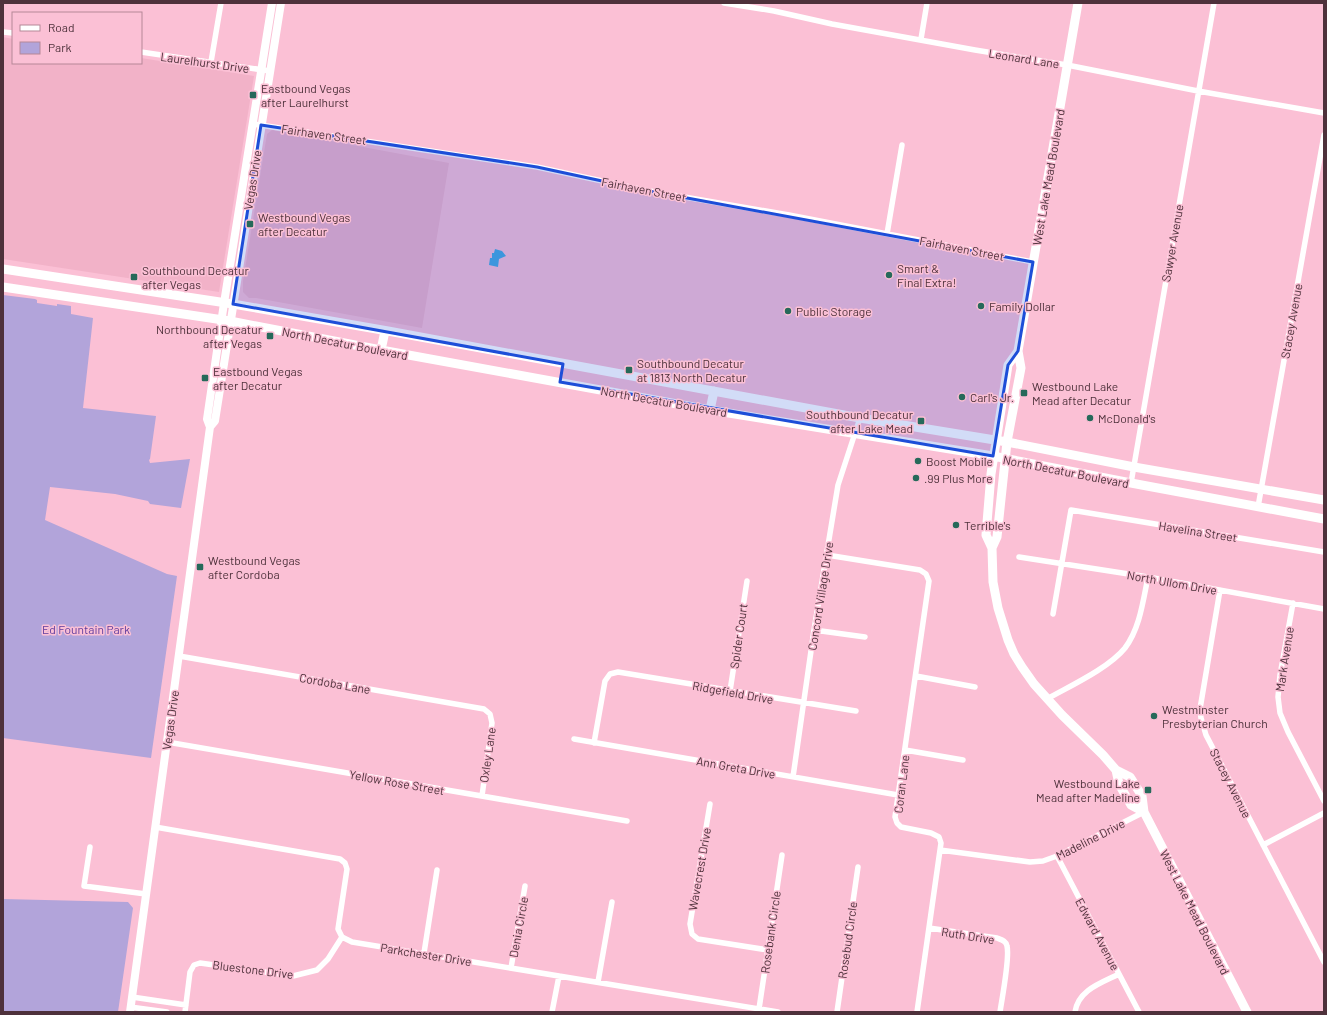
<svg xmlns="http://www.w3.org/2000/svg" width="1327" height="1015" font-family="Barlow,sans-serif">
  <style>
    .built { fill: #f2b2c8 }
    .green { fill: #b2a4da }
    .water { fill: #44a8df }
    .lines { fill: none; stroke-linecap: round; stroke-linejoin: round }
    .street { stroke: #fff; stroke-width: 5.5 }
    .secondary { stroke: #fff; stroke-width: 8 }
    .primary { stroke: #fff; stroke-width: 9 }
    .marked { fill: #1d4ed8; fill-opacity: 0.2; stroke: #1d4ed8; stroke-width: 3; stroke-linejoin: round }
    .poi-dot { fill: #26695a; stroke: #fbc0d5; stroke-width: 1.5 }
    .labels { text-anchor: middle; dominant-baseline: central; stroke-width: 3; stroke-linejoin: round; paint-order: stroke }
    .street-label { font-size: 12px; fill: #4e313b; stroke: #fbc0d5 }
    .poi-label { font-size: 12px; fill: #4e313b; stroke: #fbc0d5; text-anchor: start }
    .park-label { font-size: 12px; fill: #5d3a9c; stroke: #fbc0d5 }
  </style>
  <rect width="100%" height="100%" fill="#fbc0d5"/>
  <path class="built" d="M3 37 13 39V63H141V58L254 76 219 292 3 259Z
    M272 130 449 163 422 328 256 298H249L243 292V281L267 134Z"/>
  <path class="green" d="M3 295 35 299 37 300V303L57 306V304L71 306V314L93 318 83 408 156 416 150 459 149 460 150 463 190 459 181 508 150 504 148 501 115 494 50 487 45 520 167 574 177 576 151 758 3 738Z
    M3 899 128 902 133 908 118 1012H3Z"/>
  <path class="water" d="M495 249 502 251 506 256 499 259 498 267 489 265 490 258H492V253H494Z"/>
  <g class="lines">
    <path class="street" d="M724 3 774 11 832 24 975 50 1067 65 1198 91 1324 113
      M3 32 13 33
      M921 39 927 3
      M141 52 270 71
      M211 62 221 3
      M253 124 537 167 644 190 789 215 1033 262
      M887 234 902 145
      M1131 483 1214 3
      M1258 507 1324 135
      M827 555 920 570 926 574 929 581 895 817 897 823 901 827 931 833 939 837 941 843 917 1012
      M1019 557 1148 577 1324 609
      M1220 590 1200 709 1201 718 1206 735 1324 962
      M1293 603 1280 675 1278 697 1280 713 1288 732 1324 801
      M1053 614 1071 510 1324 552
      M814 630 865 637
      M179 656 484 709 490 714 492 723 482 796
      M916 676 975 687
      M730 691 747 581
      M1047 699C1070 686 1109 668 1125 648 1140 628 1143 601 1148 577
      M574 739 898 795
      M167 742 627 821
      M594 743 605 681 610 674 618 672 856 711
      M905 750 963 760
      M793 777 814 630 838 485 860 418
      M710 804 690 924 692 934 698 939 768 950
      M155 827 340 859 345 863 347 869 338 929 342 937 352 942 778 1012
      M1263 845 1324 813
      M90 847 84 886 146 894
      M940 850 1030 862 1043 861 1057 856 1144 812
      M1057 856 1139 1012
      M929 928 997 938C1002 940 1006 941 1007 946 1010 958 1002 998 1000 1012
      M424 953 437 870
      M511 968 525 886
      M598 982 612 902
      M132 997 186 1005
      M130 1007 167 1012
      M759 1009 782 855
      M185 1012 190 972 194 965 200 963 293 976 317 970 328 959 342 937
      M552 1012 559 976
      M837 1012 858 867
      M1075 1012C1078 990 1101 983 1119 974"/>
    <path class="secondary" d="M210 427 207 419 224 303 272 3
      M130 1012 210 427 215 421 281 3"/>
    <path class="primary" d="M3 269 233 304 388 331 860 418 1007 442 1134 467 1324 500
      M3 287 230 321 381 350 710 410 993 456 1131 483 1324 519
      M381 350 385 331
      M1018 351 1008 365 991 474 986 535 992 548 993 582 998 608 1008 640 1014 654 1022 667 1034 684 1062 715 1103 755 1116 770 1130 777 1142 796 1144 812 1247 1012
      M710 410 714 391
      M992 548 997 537 1007 442 1021 368 1018 351 1078 3
      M1116 770 1119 784 1131 805 1144 812"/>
  </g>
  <path class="marked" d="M261 125 537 167 644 190 1033 262 1018 351 1008 365 993 456 560 382 563 364 233 304Z"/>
  <g class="poi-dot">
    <rect x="249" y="91" width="8" height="8" rx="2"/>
    <rect x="246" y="220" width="8" height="8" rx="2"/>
    <circle cx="889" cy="275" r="4"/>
    <rect x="130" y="273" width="8" height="8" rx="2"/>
    <circle cx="981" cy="306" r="4"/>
    <circle cx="788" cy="311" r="4"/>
    <rect x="266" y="332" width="8" height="8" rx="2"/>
    <rect x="625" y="366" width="8" height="8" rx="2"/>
    <rect x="201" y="374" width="8" height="8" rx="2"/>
    <rect x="1020" y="389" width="8" height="8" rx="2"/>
    <circle cx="962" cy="397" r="4"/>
    <circle cx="1090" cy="418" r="4"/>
    <rect x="917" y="417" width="8" height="8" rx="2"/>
    <circle cx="918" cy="461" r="4"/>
    <circle cx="916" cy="478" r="4"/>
    <circle cx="956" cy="525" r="4"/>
    <rect x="196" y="563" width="8" height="8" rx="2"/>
    <circle cx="1154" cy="716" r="4"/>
    <rect x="1144" y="786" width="8" height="8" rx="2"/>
  </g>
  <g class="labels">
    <g class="street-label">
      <text transform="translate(1024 58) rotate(9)">Leonard Lane</text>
      <text transform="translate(205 62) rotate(8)">Laurelhurst Drive</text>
      <text transform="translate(324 134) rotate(8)">Fairhaven Street</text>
      <text transform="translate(1048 177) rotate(-80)">West Lake Mead Boulevard</text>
      <text transform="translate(252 180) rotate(-81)">Vegas Drive</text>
      <text transform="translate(644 189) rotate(11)">Fairhaven Street</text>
      <text transform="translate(1172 243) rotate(-80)">Sawyer Avenue</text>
      <text transform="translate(962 248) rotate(11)">Fairhaven Street</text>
      <text transform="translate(1291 321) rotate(-80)">Stacey Avenue</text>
      <text transform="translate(345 343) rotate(11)">North Decatur Boulevard</text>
      <text transform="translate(664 401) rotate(10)">North Decatur Boulevard</text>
      <text transform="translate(1066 471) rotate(11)">North Decatur Boulevard</text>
      <text transform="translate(1198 531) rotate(9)">Havelina Street</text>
      <text transform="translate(1172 582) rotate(10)">North Ullom Drive</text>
      <text transform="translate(820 596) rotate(-81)">Concord Village Drive</text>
      <text transform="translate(738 636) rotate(-82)">Spider Court</text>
      <text transform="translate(1284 659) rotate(-81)">Mark Avenue</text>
      <text transform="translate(335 683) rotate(10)">Cordoba Lane</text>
      <text transform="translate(733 692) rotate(10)">Ridgefield Drive</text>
      <text transform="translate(170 720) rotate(-82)">Vegas Drive</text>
      <text transform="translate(487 755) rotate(-82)">Oxley Lane</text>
      <text transform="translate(736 767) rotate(10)">Ann Greta Drive</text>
      <text transform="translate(397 782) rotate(10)">Yellow Rose Street</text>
      <text transform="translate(1231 783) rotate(63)">Stacey Avenue</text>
      <text transform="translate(901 784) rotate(-83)">Coran Lane</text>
      <text transform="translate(1090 839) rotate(-27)">Madeline Drive</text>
      <text transform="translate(699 869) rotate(-80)">Wavecrest Drive</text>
      <text transform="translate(1195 912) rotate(63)">West Lake Mead Boulevard</text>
      <text transform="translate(518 927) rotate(-80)">Denia Circle</text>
      <text transform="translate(770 932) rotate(-82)">Rosebank Circle</text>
      <text transform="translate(1098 934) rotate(62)">Edward Avenue</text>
      <text transform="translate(968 935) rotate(9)">Ruth Drive</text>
      <text transform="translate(847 940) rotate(-82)">Rosebud Circle</text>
      <text transform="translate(426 954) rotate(9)">Parkchester Drive</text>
      <text transform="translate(253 969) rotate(7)">Bluestone Drive</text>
    </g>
    <g class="poi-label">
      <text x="261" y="88">Eastbound Vegas<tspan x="261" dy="14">after Laurelhurst</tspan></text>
      <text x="258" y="217">Westbound Vegas<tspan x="258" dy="14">after Decatur</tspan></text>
      <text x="897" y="268">Smart &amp;<tspan x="897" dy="14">Final Extra!</tspan></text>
      <text x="142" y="270">Southbound Decatur<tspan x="142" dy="14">after Vegas</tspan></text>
      <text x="989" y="306">Family Dollar</text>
      <text x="796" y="311">Public Storage</text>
      <text x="262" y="329" text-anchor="end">Northbound Decatur<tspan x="262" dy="14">after Vegas</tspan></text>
      <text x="637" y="363">Southbound Decatur<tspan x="637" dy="14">at 1813 North Decatur</tspan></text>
      <text x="213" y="371">Eastbound Vegas<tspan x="213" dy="14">after Decatur</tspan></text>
      <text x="1032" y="386">Westbound Lake<tspan x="1032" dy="14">Mead after Decatur</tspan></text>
      <text x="970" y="397">Carl's Jr.</text>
      <text x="913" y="414" text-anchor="end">Southbound Decatur<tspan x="913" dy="14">after Lake Mead</tspan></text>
      <text x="1098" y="418">McDonald's</text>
      <text x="926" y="461">Boost Mobile</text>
      <text x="924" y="478">.99 Plus More</text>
      <text x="964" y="525">Terrible's</text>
      <text x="208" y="560">Westbound Vegas<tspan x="208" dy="14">after Cordoba</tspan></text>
      <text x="1162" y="709">Westminster<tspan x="1162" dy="14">Presbyterian Church</tspan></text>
      <text x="1140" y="783" text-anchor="end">Westbound Lake<tspan x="1140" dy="14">Mead after Madeline</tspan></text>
    </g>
    <g class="park-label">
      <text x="86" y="629">Ed Fountain Park</text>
    </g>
  </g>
  <rect width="1327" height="1015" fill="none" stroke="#4e313b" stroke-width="8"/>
  <rect x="12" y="12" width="130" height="52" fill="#fbc0d5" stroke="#b68797"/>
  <rect x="20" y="25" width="20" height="6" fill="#ffffff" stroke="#b68797"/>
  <text x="48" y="32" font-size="12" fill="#4e313b">Road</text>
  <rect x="20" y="42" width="20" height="12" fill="#b2a4da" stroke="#b68797"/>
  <text x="48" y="52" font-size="12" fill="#4e313b">Park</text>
</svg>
